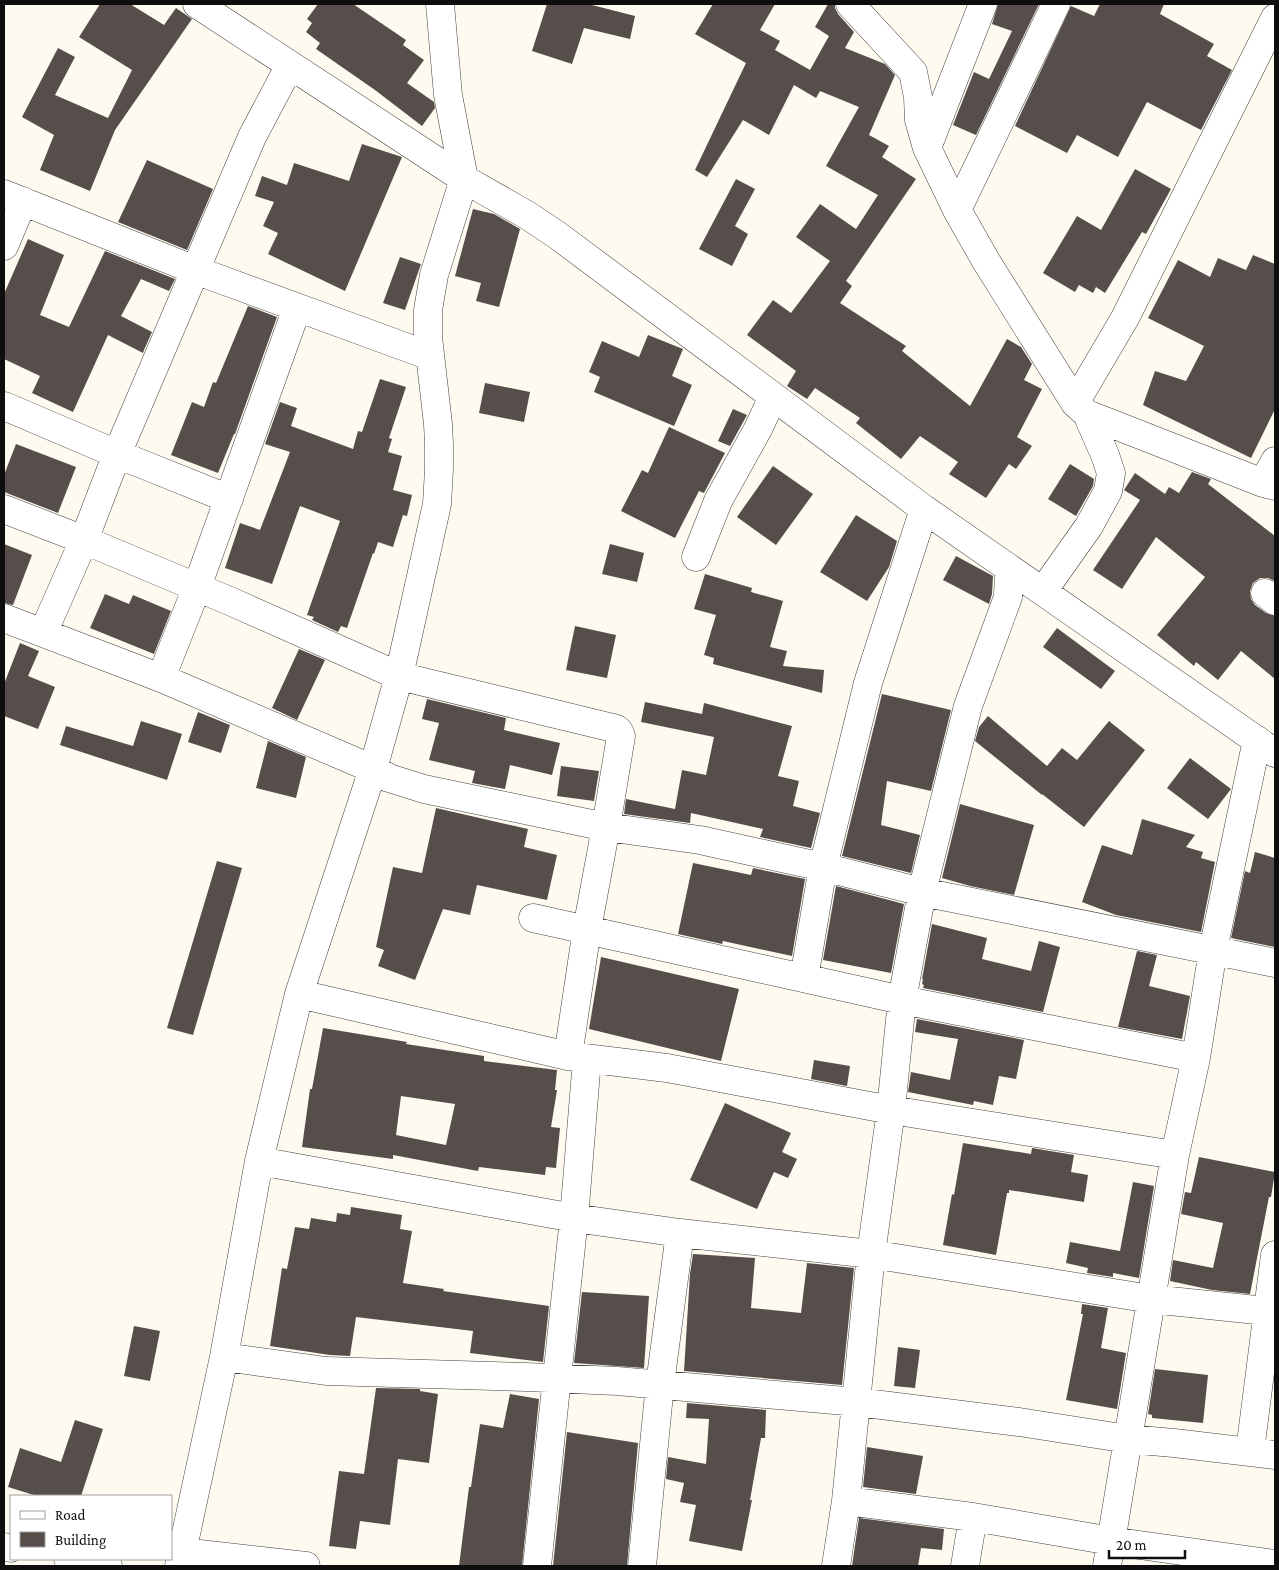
<svg xmlns="http://www.w3.org/2000/svg" width="1279" height="1570" font-family="'Crimson Pro',serif">
  <style>
    .building { fill: #564e4b; fill-rule: evenodd }
    .lines { fill: none; stroke-linecap: round; stroke-linejoin: round }
    .minor-casing { stroke: #414141; stroke-width: 29 }
    .minor { stroke: #fff; stroke-width: 28 }
  </style>
  <rect width="100%" height="100%" fill="#fefaef"/>
  <path class="building" d="M100 4H130L164 25 176 8 192 19 115 130 90 191 40 170 54 135 22 117 58 48 75 57 55 95 108 118 132 70 79 37Z
    M318 4H353L406 40 403 45 424 60 407 83 434 102 435 108 422 126 375 90 316 49 320 43 306 32 312 23 307 19Z
    M547 4H588L635 16 630 39 584 28 572 64 532 51Z
    M713 4H775L760 30 780 41 775 50 810 70 829 36 815 27 828 4H835V8L838 14 854 32 845 48 885 64 895 75 869 135 889 146 882 157 916 179 846 281 852 286 840 303 906 346 902 351 970 406 1007 339 1021 347 1032 364 1024 380 1042 389 1017 437 1032 446 1016 469 1009 464 986 498 949 474 958 462 920 436 901 459 856 423 860 418 815 388 807 399 787 386 796 371 747 335 773 300 791 313 830 261 796 237 820 204 856 229 878 195 826 166 859 107 820 91 816 98 794 85 769 135 743 120 707 177 695 170 746 63 695 34Z
    M998 4H1039L976 135 953 125 974 72 989 79 1012 31 992 24Z
    M1100 4H1164L1160 14 1214 44 1207 56 1232 70 1201 130 1147 102 1118 157 1077 135 1067 153 1015 126 1071 6 1094 16Z
    M362 144 402 157 345 291 268 254 278 233 263 226 274 202 255 196 262 176 287 185 294 163 349 181Z
    M147 160 213 189 187 250 118 222Z
    M1135 169 1171 189 1146 234 1142 232 1105 293 1096 287 1093 293 1079 285 1075 292 1043 273 1077 216 1101 230Z
    M736 179 755 189 735 226 748 234 732 266 699 249Z
    M473 209 494 214 520 229 499 307 476 301 481 283 455 276Z
    M28 239 64 255 40 315 69 327 105 251 175 279 169 291 141 279 121 316 152 332 144 350 143 353 108 335 73 412 32 393 40 376 4 359V294Z
    M1253 255 1275 264V409L1251 458 1143 405 1155 371 1186 381 1204 346 1148 318 1178 260 1210 277 1218 258 1246 270Z
    M400 257 421 264 405 310 383 303Z
    M248 306 277 317 235 434H234L218 473 171 455 192 402 204 407 213 382 216 383Z
    M648 335 683 349 672 376 692 385 674 426 594 392 600 377 589 372 602 341 639 357Z
    M380 379 406 387 389 438 392 439 388 452 402 456 393 490 412 495 407 516 403 515 393 547 378 542 374 554 373 553 347 628 341 626 338 632 312 620 314 617 307 615 340 521 300 506 272 584 225 568 240 523 260 530 290 452 265 444 280 402 297 408 291 426 353 449 358 431 362 432Z
    M485 383 530 392 524 422 479 413Z
    M733 409 747 415 730 446 718 441Z
    M669 427 725 453 704 493 699 491 675 538 621 511 642 470 648 473Z
    M16 444 76 467 58 513 4 492V475Z
    M1070 464 1094 479 1093 486 1076 516 1048 499Z
    M773 466 813 494 776 545 737 517Z
    M1192 472 1211 479 1208 484 1275 536V581L1268 578H1260L1253 583 1250 591 1251 599 1255 605 1266 613 1275 616V679L1241 651 1218 680 1196 662 1194 666 1157 635 1205 577 1156 537 1122 589 1093 570 1140 500 1124 490 1135 473 1165 494 1169 487 1179 493Z
    M856 515 897 541 889 567 867 601 820 572Z
    M4 544 32 555 13 605 4 603Z
    M610 544 644 553 637 582 602 574Z
    M956 556 993 576 992 594 989 604 943 580Z
    M705 574 752 588 751 592 783 601 770 647 787 651 783 666 824 670 822 693 713 664 714 658 704 655 716 615 694 609Z
    M105 594 129 604 133 595 171 611 154 654 90 628Z
    M575 626 616 635 607 678 566 670Z
    M1057 628 1115 671 1101 689 1043 647Z
    M20 643 39 651 28 676 55 687 38 729 4 716V684Z
    M299 649 325 660 297 720 272 708Z
    M882 694 951 710 931 791 887 781 881 825 920 835 911 873 842 856Z
    M427 699 506 718 504 730 560 743 552 775 510 765 505 789 472 783 475 771 429 760 439 723 422 719Z
    M645 702 702 714 704 703 792 726 778 776 799 781 793 806 820 813 811 848 760 837 763 829 691 813 690 823 624 814 626 799 675 809 682 770 706 775 714 737 641 722Z
    M198 712 230 725 221 753 188 742Z
    M988 716 1047 766 1062 748 1077 760 1109 721 1145 750 1084 827 1042 794V795L975 741 979 727Z
    M141 721 182 734 167 780 60 745 66 726 133 746Z
    M268 741 306 757 296 798 256 788Z
    M1190 758 1231 789 1208 819 1167 788Z
    M561 766 599 771 594 801 557 796Z
    M960 804 1034 825 1014 895 970 886 942 878Z
    M436 808 528 829 524 847 557 855 547 900 477 885 470 915 443 909 415 980 378 966 384 950 376 947 393 867 422 873Z
    M1142 819 1195 835 1186 847 1203 852 1201 858 1215 862 1201 932 1116 915 1082 902 1102 845 1132 855Z
    M1255 852 1275 858V947L1231 938 1245 871 1250 873Z
    M217 861 242 868 193 1035 167 1028Z
    M693 863 751 875 753 868 805 879 792 956 723 941 722 944 678 934Z
    M836 886 904 904 891 973 823 960Z
    M932 924 987 938 982 959 1031 971 1039 941 1060 947 1043 1012 923 988 924 985 922 984 923 979H922Z
    M1137 951 1157 955 1149 986 1190 996 1182 1039 1118 1027Z
    M601 957 739 989 721 1061 589 1029Z
    M917 1019 1024 1040 1016 1079 999 1076 993 1105 974 1101 973 1105 908 1092 911 1072 950 1080 958 1039 915 1032Z
    M323 1028 407 1042 406 1044 484 1056V1061L557 1070 555 1090H557L551 1127 560 1128 556 1168 546 1167 545 1175 479 1167 478 1171 393 1155V1159L302 1147 310 1089H312ZM401 1096 455 1104 446 1145 396 1135Z
    M814 1060 850 1066 847 1086 811 1079Z
    M725 1103 791 1133 782 1152 797 1159 788 1178 774 1172 757 1209 690 1180Z
    M963 1143 1031 1154 1032 1148 1074 1155 1071 1172 1088 1175 1084 1202 1009 1190V1193H1007L996 1255 943 1245 952 1194 954 1195Z
    M1199 1157 1275 1172 1271 1197H1269L1250 1294 1212 1290 1170 1281 1173 1260 1213 1268 1223 1223 1181 1214 1185 1192 1191 1193Z
    M1133 1182 1154 1186 1139 1278 1113 1273V1277L1087 1273 1088 1268 1066 1263 1070 1242 1120 1251Z
    M351 1207 402 1215 400 1229 412 1231 403 1283 444 1289 443 1291 549 1306 543 1362 470 1353 473 1331 356 1317 350 1356 330 1355 270 1346 282 1268 287 1269 295 1227 309 1229 311 1218 336 1222 337 1213 350 1215Z
    M693 1254 755 1258 751 1308 801 1313 807 1263 854 1268 842 1385 684 1371 690 1274Z
    M582 1292 649 1296 644 1368 574 1363Z
    M1082 1304 1108 1308 1101 1348 1126 1353 1117 1409 1066 1400 1083 1314H1081Z
    M134 1326 160 1331 150 1381 124 1376Z
    M898 1347 920 1350 915 1388 894 1386Z
    M1155 1369 1208 1375 1203 1423 1152 1418V1415L1148 1414Z
    M376 1388 420 1389V1391L438 1394 429 1463 398 1459 390 1525 360 1521 356 1549 329 1546 339 1471 364 1474Z
    M510 1394 539 1399 522 1566H459L469 1487H471L480 1424 503 1428Z
    M687 1403 766 1410 765 1438H761L750 1500H752L742 1551 689 1541 696 1505 680 1502 684 1483 666 1479 668 1457 706 1464 709 1419 686 1418Z
    M75 1420 103 1429 81 1496H37L8 1487 20 1448 61 1462Z
    M567 1432 638 1443 627 1566H553Z
    M867 1447 923 1456 916 1494 863 1487Z
    M859 1518 944 1529 942 1550 921 1548 918 1566H852Z"/>
  <g class="lines">
    <g class="minor-casing">
      <path id="minor" d="M197 4 464 179 527 215 557 235 924 509 1275 753
        M850 4 913 72 918 97 919 120 927 148 957 210 986 261 1075 403 1087 414 1105 455 1111 473 1108 491 1089 526 1043 591
        M927 148 983 4
        M4 194 195 270 430 356
        M957 210 1056 4
        M4 246 23 201
        M1075 403 1125 318 1275 18
        M4 406 117 454 229 499
        M1087 414 1263 483 1275 486
        M1263 483 1275 461
        M4 509 84 540 232 602 399 676 609 727C616 728 619 729 621 736L606 827 587 929 568 1056
        M696 557 718 501 758 429 773 397
        M1265 593 1275 601
        M4 618 161 678 373 769 389 778 424 789 606 827 700 840 823 867 922 892 1275 963
        M43 633 84 540 117 454 252 137 290 65
        M161 678 197 587 297 308
        M533 918 902 1000 1196 1058
        M804 978 823 867 868 683 924 509
        M299 994 568 1056 667 1068 891 1110 1175 1155
        M259 1161 574 1218 680 1233 871 1254 1151 1299 1275 1312
        M224 1357 326 1371 526 1377 617 1381 857 1402 1019 1422 1128 1439 1174 1443 1275 1455
        M1250 1451 1275 1255
        M846 1501 871 1254 891 1110 902 1000 922 892 968 706 1008 597 1009 568
        M4 1547 11 1548
        M182 1552 306 1566
        M68 1559 108 1566
        M179 1566 224 1357 259 1161 299 994 373 769 399 676 437 504 439 469V444L438 424 428 337V310L434 275 464 179 448 95 440 4
        M537 1566 574 1218 587 1059
        M642 1566 660 1384 680 1233
        M836 1566 846 1501 973 1517 1111 1541 1275 1564
        M965 1566 973 1517
        M1107 1566 1175 1155 1196 1058 1213 950 1257 740"/>
    </g>
    <use href="#minor" class="minor"/>
  </g>
  <rect width="1279" height="1570" fill="none" stroke="#0e0e0e" stroke-width="10"/>
  <rect x="10" y="1495" width="162" height="65" fill="#ffffff" stroke="#9f9f9f"/>
  <rect x="20" y="1511" width="25" height="8" fill="#ffffff" stroke="#9f9f9f"/>
  <text x="55" y="1520" font-size="15" fill="#0e0e0e">Road</text>
  <rect x="20" y="1532" width="25" height="15" fill="#564e4b" stroke="#9f9f9f"/>
  <text x="55" y="1545" font-size="15" fill="#0e0e0e">Building</text>
  <path d="M1109 1550v8h76v-8" fill="none" stroke="#0e0e0e" stroke-width="2.5"/>
  <text x="1116" y="1550" font-size="15" fill="#0e0e0e" stroke="#ffffff" stroke-width="4" paint-order="stroke">20 m</text>
</svg>
